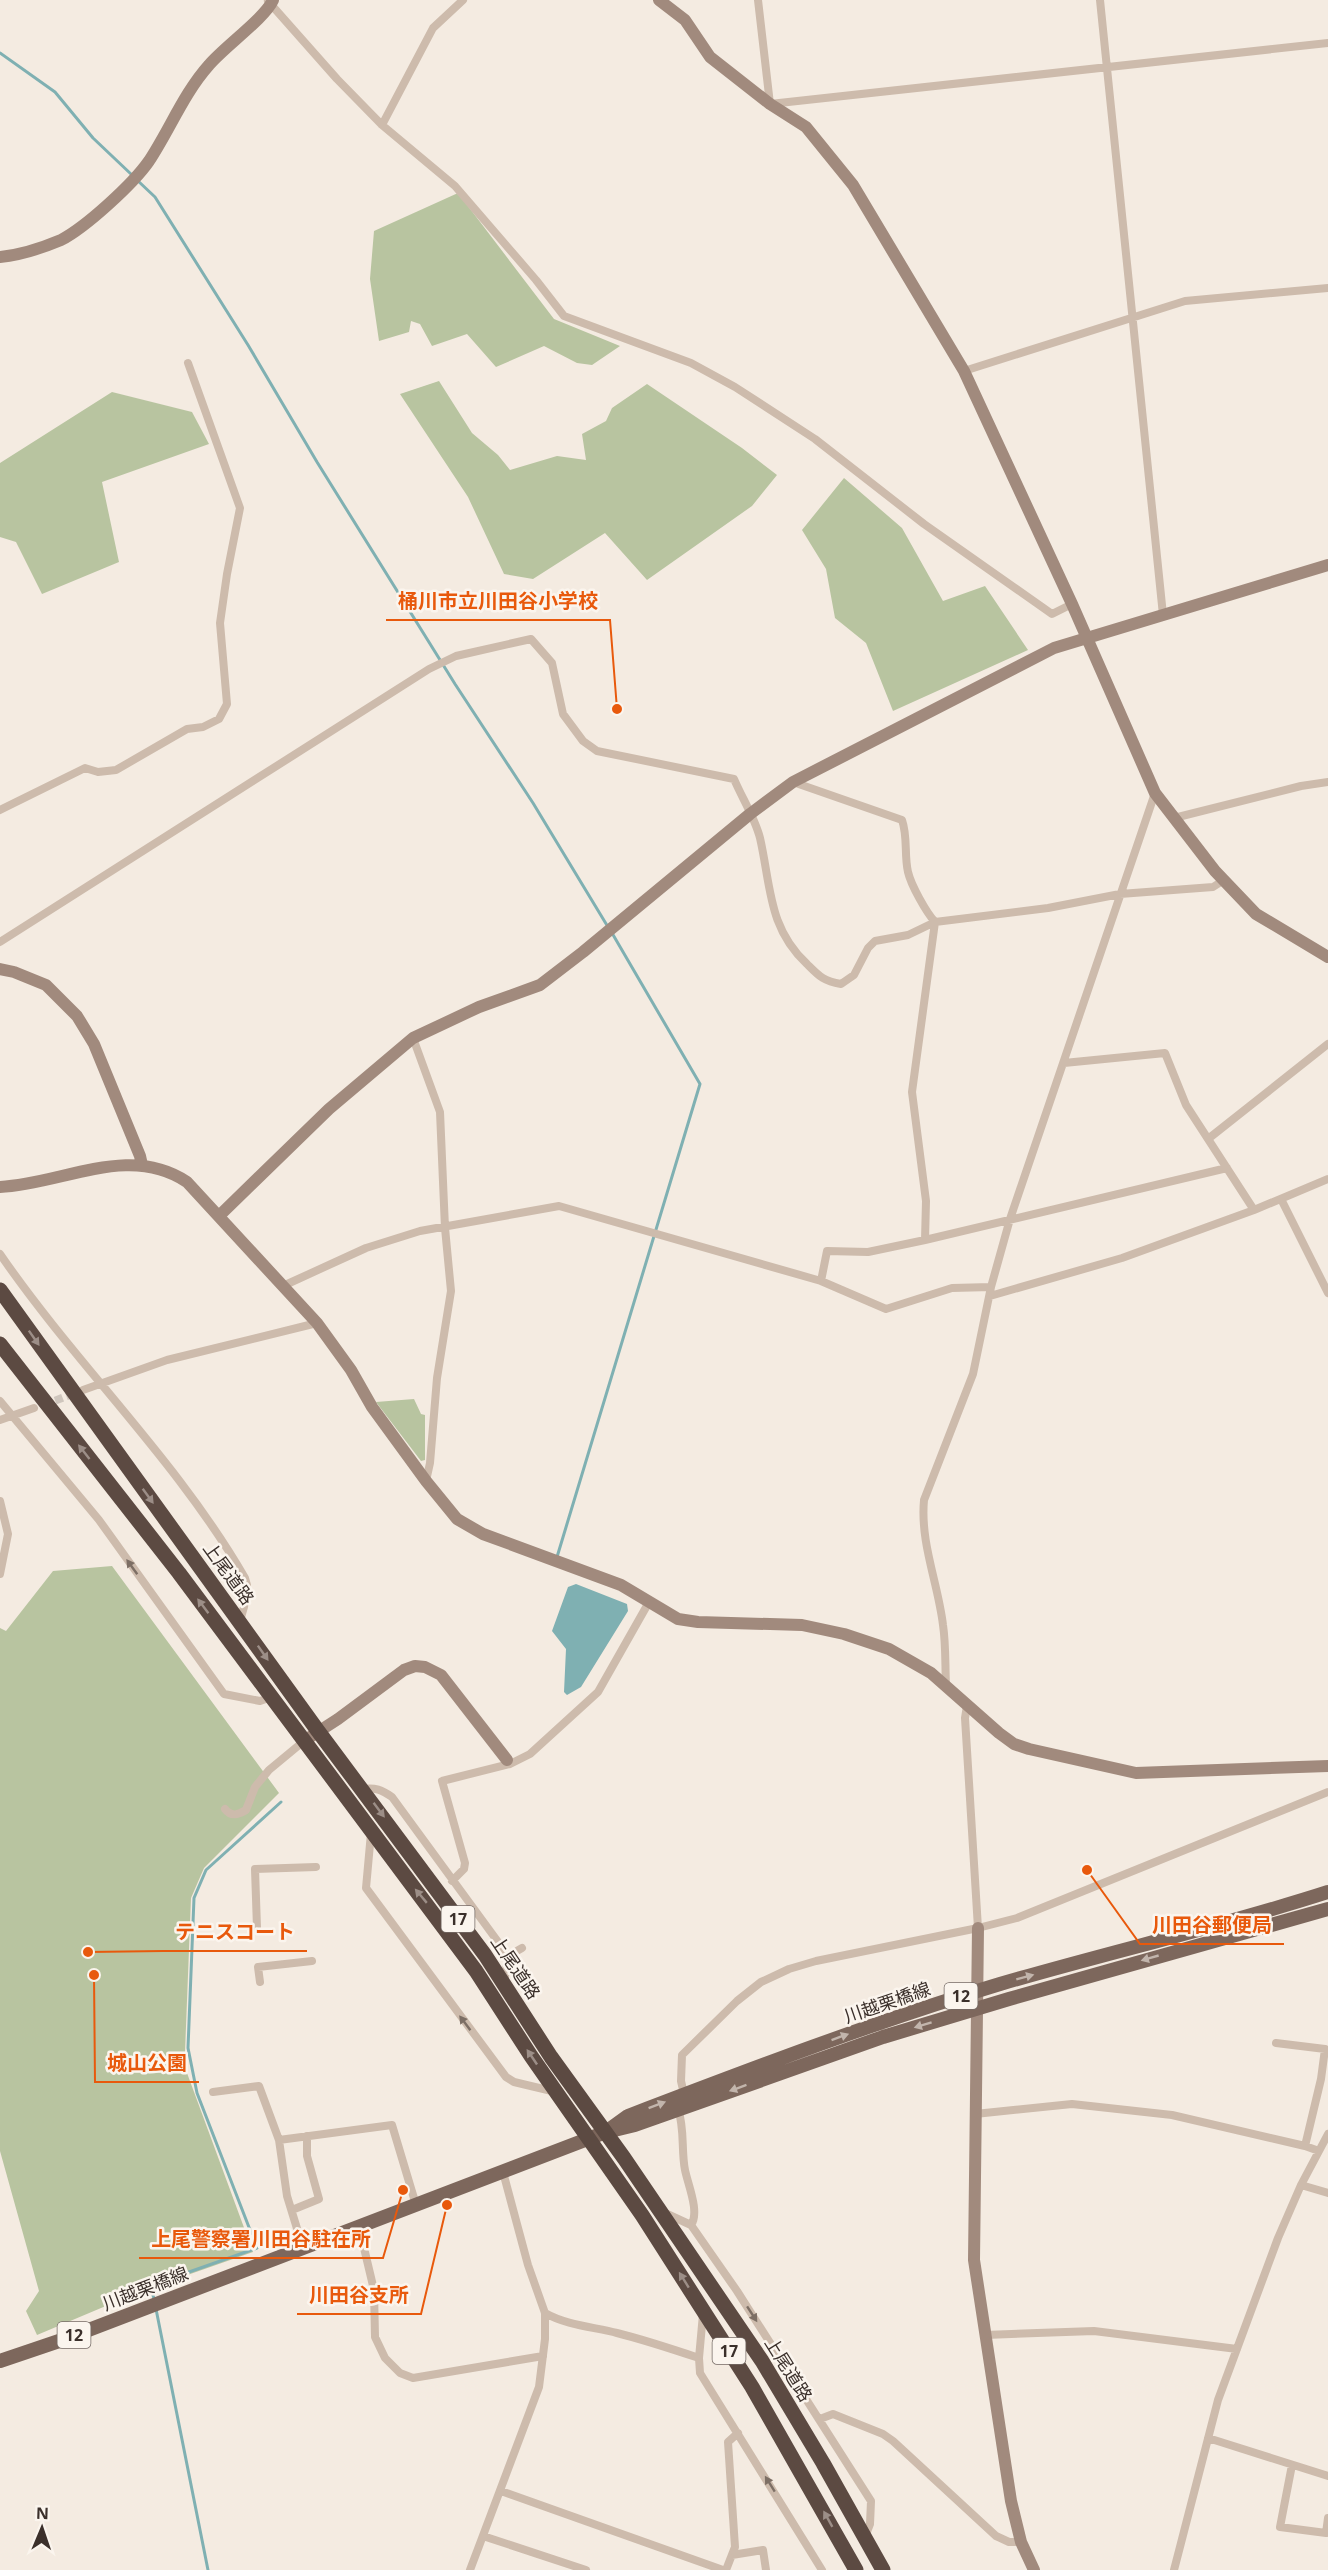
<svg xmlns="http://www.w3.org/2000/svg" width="1328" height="2570" font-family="'Noto Sans','Noto Sans JP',sans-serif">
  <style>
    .green { fill: #b8c4a0 }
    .water { fill: #7fb0b2 }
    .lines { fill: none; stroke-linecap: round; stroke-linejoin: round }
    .stream { stroke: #7fb0b2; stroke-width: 3 }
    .street-tunnel { stroke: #cfc6bd; stroke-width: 8; stroke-dasharray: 8 4; stroke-linecap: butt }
    .street { stroke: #cdbbac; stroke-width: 8 }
    .secondary { stroke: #a18a7d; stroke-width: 12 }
    .primary { stroke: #7d675c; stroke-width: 14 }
    .highway { stroke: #5c4a42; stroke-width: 15 }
    .oneway { fill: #9c8e87 }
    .oneway2 { fill: #7d6f65 }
    .oneway3 { fill: #c2b5ac }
    .labels { text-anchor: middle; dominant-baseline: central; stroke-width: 5; stroke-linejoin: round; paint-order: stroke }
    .shield { fill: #fbf5ee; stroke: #756b66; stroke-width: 1.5 }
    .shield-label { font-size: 16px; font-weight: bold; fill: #3b302b }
    .street-label { font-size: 18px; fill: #3b302b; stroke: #fbf5ee }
    .leader { fill: none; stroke: #e8590c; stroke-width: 2 }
    .callout-dot { fill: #e8590c; stroke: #fbf5ee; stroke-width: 2 }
    .callout-label { font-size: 20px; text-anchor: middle; font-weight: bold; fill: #e8590c; stroke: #fbf5ee; stroke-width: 5; stroke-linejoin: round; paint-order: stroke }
  </style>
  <rect width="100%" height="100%" fill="#f4ebe1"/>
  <path class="green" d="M458 193 554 319 620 346 592 365 577 363 544 346 496 367 467 334 432 346 420 324 411 321 409 332 379 341 370 279 374 231Z
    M439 381 472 433 498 455 510 470 557 456 586 460 582 434 606 421 612 408 647 384 742 448 777 475 752 506 647 580 605 533 533 579 504 574 468 497 400 394Z
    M112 392 192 412 209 444 102 482 119 562 42 594 16 542 0 537V463Z
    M844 478 902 528 943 601 985 586 1028 650 893 711 866 643 835 618 826 569 802 530Z
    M414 1399 421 1414 425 1415V1460L421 1461 376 1402Z
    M112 1566 279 1793 204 1868 191 1898 185 2052 187 2073 253 2252 139 2292 37 2335 26 2311 39 2291 0 2151V1628L6 1631 53 1571Z"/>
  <path class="water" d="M576 1584 627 1604 628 1611 581 1687 567 1695 564 1692 566 1649 552 1631 568 1587Z"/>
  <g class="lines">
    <path class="stream" d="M0 53 55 92 93 138 132 175
      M137 180 155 197 248 345 317 462 455 684 533 803 608 927
      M557 1557 700 1084 612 933
      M154 2299 151 2287 155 2284 257 2248 197 2093 188 2048 194 1898 206 1870 281 1802
      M156 2309 208 2570"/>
    <path class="street-tunnel" d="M44 1405 77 1392"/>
    <path class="street" d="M758 0 770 104 1328 43
      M1100 0 1163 615
      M268 1 337 79 382 125 455 186 536 280 564 316 691 363 735 387 815 439 924 524 1052 614 1072 604
      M382 125 433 28 463 0
      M964 371 1185 301 1328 288
      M793 782 902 820C908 837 904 855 908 872 911 885 926 912 935 922L912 1092 926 1201 925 1240
      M0 810 85 768 98 772 116 770 187 729 203 727 219 719 227 704 220 623 227 574 240 508 188 363
      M1174 818 1301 786 1328 782
      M0 942 429 669 456 656 531 639 552 663 563 714 583 741 597 751 734 779C742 798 755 818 760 838 771 886 768 928 807 964 819 976 823 981 841 984L854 975 868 948 875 941 908 935 935 922 1048 908 1120 894 1213 887 1224 880
      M413 1038 440 1112 445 1228 451 1291 437 1378 430 1463 426 1481
      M1064 1063 1165 1053 1186 1105 1254 1210
      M1208 1139 1328 1044
      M1281 1199 1328 1293
      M0 1254C77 1366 177 1460 245 1578L247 1585 244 1607 240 1621
      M821 1281 827 1251 868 1252 925 1240 1227 1168
      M285 1285 366 1248 420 1231 559 1206 821 1281 886 1309 952 1288 991 1287
      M990 1296 1122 1258 1254 1210 1328 1179
      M83 1390 167 1360 317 1323
      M0 1401 99 1520 224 1694 260 1701 272 1697
      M0 1420 34 1408
      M0 1501 8 1534 0 1574
      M946 1685C945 1665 946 1645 943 1625 938 1583 920 1543 924 1500L973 1374 991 1287 1010 1219 1155 793
      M967 1706 965 1718 978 1928
      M363 1789C375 1787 382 1790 392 1797L504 1950 508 1956 504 1984
      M225 1809C231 1817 238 1815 246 1810L255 1787 269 1770 304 1741
      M371 1833 366 1888 506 2077 514 2082 556 2092
      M452 1881 464 1869 465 1863 442 1781 510 1764 530 1754 598 1692 649 1602
      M257 1928 255 1869 316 1867
      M508 1956 522 1948
      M260 1982 258 1967 312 1961
      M1276 2043 1325 2049 1321 2079 1305 2146
      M213 2092 259 2086 279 2140 287 2196 303 2248
      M684 2094 681 2081 682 2055 737 2001 761 1982 789 1969 816 1961 978 1928 1017 1918 1328 1792
      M678 2109C685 2129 681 2150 685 2170 688 2185 700 2212 691 2225
      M975 2114 1072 2104 1172 2115 1305 2146 1319 2151
      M279 2140 392 2125 416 2205
      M1301 2185 1328 2193
      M292 2210 319 2199 307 2156V2136
      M665 2213 691 2225 737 2291 871 2501 870 2524 865 2537
      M359 2227 374 2290 375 2337 385 2358 400 2373 413 2378 543 2356
      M545 2313C566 2325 593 2327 617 2333 645 2340 672 2349 699 2358L700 2373 822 2570
      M985 2335 1094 2331 1237 2349
      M699 2358 703 2314
      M820 2419 833 2414 883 2434 893 2441 996 2536 1009 2542H1021
      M1208 2438 1328 2476
      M1292 2465 1280 2527 1326 2533 1328 2518
      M501 2491 723 2570
      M483 2536 586 2570
      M732 2555 763 2550 766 2570
      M470 2570 539 2387 545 2339V2313L528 2265 503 2172
      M726 2570 735 2547 728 2442 738 2433
      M1174 2570 1218 2400 1278 2238 1301 2185 1328 2134"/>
    <path class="secondary" d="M659 0 685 20 710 57 770 104 806 127 853 185 964 371 1072 604 1155 793 1215 871 1256 914 1328 957
      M0 257C20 255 42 248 61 240 86 227 133 184 149 161 170 129 184 93 209 65 224 47 265 18 273 0
      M0 969 14 972 46 985 77 1016 94 1044 140 1156 142 1165
      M0 1187C63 1184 129 1143 187 1182L317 1323 351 1370 372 1407 426 1481 457 1519 483 1534 621 1585 678 1619 698 1622 802 1625 844 1634 889 1649 931 1673 999 1733 1014 1744 1029 1749 1136 1773 1328 1766
      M220 1215 329 1109 413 1038 479 1007 540 985 583 952 750 814 793 782 1054 648 1328 565
      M304 1741 338 1719 404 1670 415 1666 425 1667 441 1675 507 1760
      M978 1928 974 2260 1011 2501 1021 2542 1034 2570"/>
    <path class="primary" d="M610 2129 628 2116C751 2069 874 2022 1000 1984 1109 1952 1220 1927 1328 1892
      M0 2361 65 2339 606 2132 635 2125 883 2037 1009 1999 1328 1909"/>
    <path class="highway" d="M0 1290 318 1731 485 1955 551 2057 624 2158 762 2361 823 2463 883 2570
      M0 1344 179 1573 476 1971 531 2056 642 2215 752 2387 856 2570"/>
  </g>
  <defs><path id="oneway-solid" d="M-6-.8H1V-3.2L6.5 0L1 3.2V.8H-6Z" transform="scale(1.5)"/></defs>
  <g class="oneway">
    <use href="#oneway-solid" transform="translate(34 1338) rotate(55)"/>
    <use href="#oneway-solid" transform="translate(84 1452) rotate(-128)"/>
    <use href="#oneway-solid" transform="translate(148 1496) rotate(54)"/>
    <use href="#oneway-solid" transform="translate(203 1606) rotate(-127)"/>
    <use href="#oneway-solid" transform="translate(263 1653) rotate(55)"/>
    <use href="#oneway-solid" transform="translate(379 1810) rotate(53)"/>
    <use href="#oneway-solid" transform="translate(421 1896) rotate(-130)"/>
    <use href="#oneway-solid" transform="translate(532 2057) rotate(-124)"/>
    <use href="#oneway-solid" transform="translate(684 2280) rotate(-122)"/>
    <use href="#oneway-solid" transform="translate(828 2519) rotate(-119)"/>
  </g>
  <g class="oneway2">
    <use href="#oneway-solid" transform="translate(132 1567) rotate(-126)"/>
    <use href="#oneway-solid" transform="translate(465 2023) rotate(-127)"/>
    <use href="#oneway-solid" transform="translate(752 2314) rotate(57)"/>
    <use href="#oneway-solid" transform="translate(770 2484) rotate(-122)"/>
  </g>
  <g class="oneway3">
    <use href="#oneway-solid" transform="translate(1150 1958) rotate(164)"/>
    <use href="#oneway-solid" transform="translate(1025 1977) rotate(-15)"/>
    <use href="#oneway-solid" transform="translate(923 2025) rotate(163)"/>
    <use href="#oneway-solid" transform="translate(840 2037) rotate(-20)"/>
    <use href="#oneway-solid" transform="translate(738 2088) rotate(160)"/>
    <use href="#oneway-solid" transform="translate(657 2105) rotate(-21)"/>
  </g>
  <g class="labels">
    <g class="shield">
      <rect x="441.5" y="1906" width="33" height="26" rx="4.5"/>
      <rect x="944.5" y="1983" width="33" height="26" rx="4.5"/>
      <rect x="57.5" y="2322" width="33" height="26" rx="4.5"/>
      <rect x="712.5" y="2338" width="33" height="26" rx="4.5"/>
    </g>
    <g class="shield-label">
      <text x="458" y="1919">17</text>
      <text x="961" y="1996">12</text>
      <text x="74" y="2335">12</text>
      <text x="729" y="2351">17</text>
    </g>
    <g class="street-label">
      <text transform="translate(229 1573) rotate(54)">上尾道路</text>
      <text transform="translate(516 1967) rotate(56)">上尾道路</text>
      <text transform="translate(887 2002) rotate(-19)">川越栗橋線</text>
      <text transform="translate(145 2288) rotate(-21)">川越栗橋線</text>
      <text transform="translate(789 2369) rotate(58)">上尾道路</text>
    </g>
  </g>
  <path class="leader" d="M617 709L610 620H386M1087 1870L1140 1944H1284M88 1952L163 1951H307M94 1975L95 2082H199M403 2190L383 2258H139M447 2205L421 2314H297"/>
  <g class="callout-dot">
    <circle cx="617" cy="709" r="6"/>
    <circle cx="1087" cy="1870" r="6"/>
    <circle cx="88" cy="1952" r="6"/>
    <circle cx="94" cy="1975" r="6"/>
    <circle cx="403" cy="2190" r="6"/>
    <circle cx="447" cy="2205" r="6"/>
  </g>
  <g class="callout-label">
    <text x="498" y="608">桶川市立川田谷小学校</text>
    <text x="1212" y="1932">川田谷郵便局</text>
    <text x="235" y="1939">テニスコート</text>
    <text x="147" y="2070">城山公園</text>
    <text x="261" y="2246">上尾警察署川田谷駐在所</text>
    <text x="359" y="2302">川田谷支所</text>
  </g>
  <g transform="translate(42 2528) rotate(2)" stroke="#fbf5ee" stroke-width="4.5" paint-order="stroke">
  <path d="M0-4.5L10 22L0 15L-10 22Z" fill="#3b302b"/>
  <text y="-9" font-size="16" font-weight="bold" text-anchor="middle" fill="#3b302b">N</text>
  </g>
</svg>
